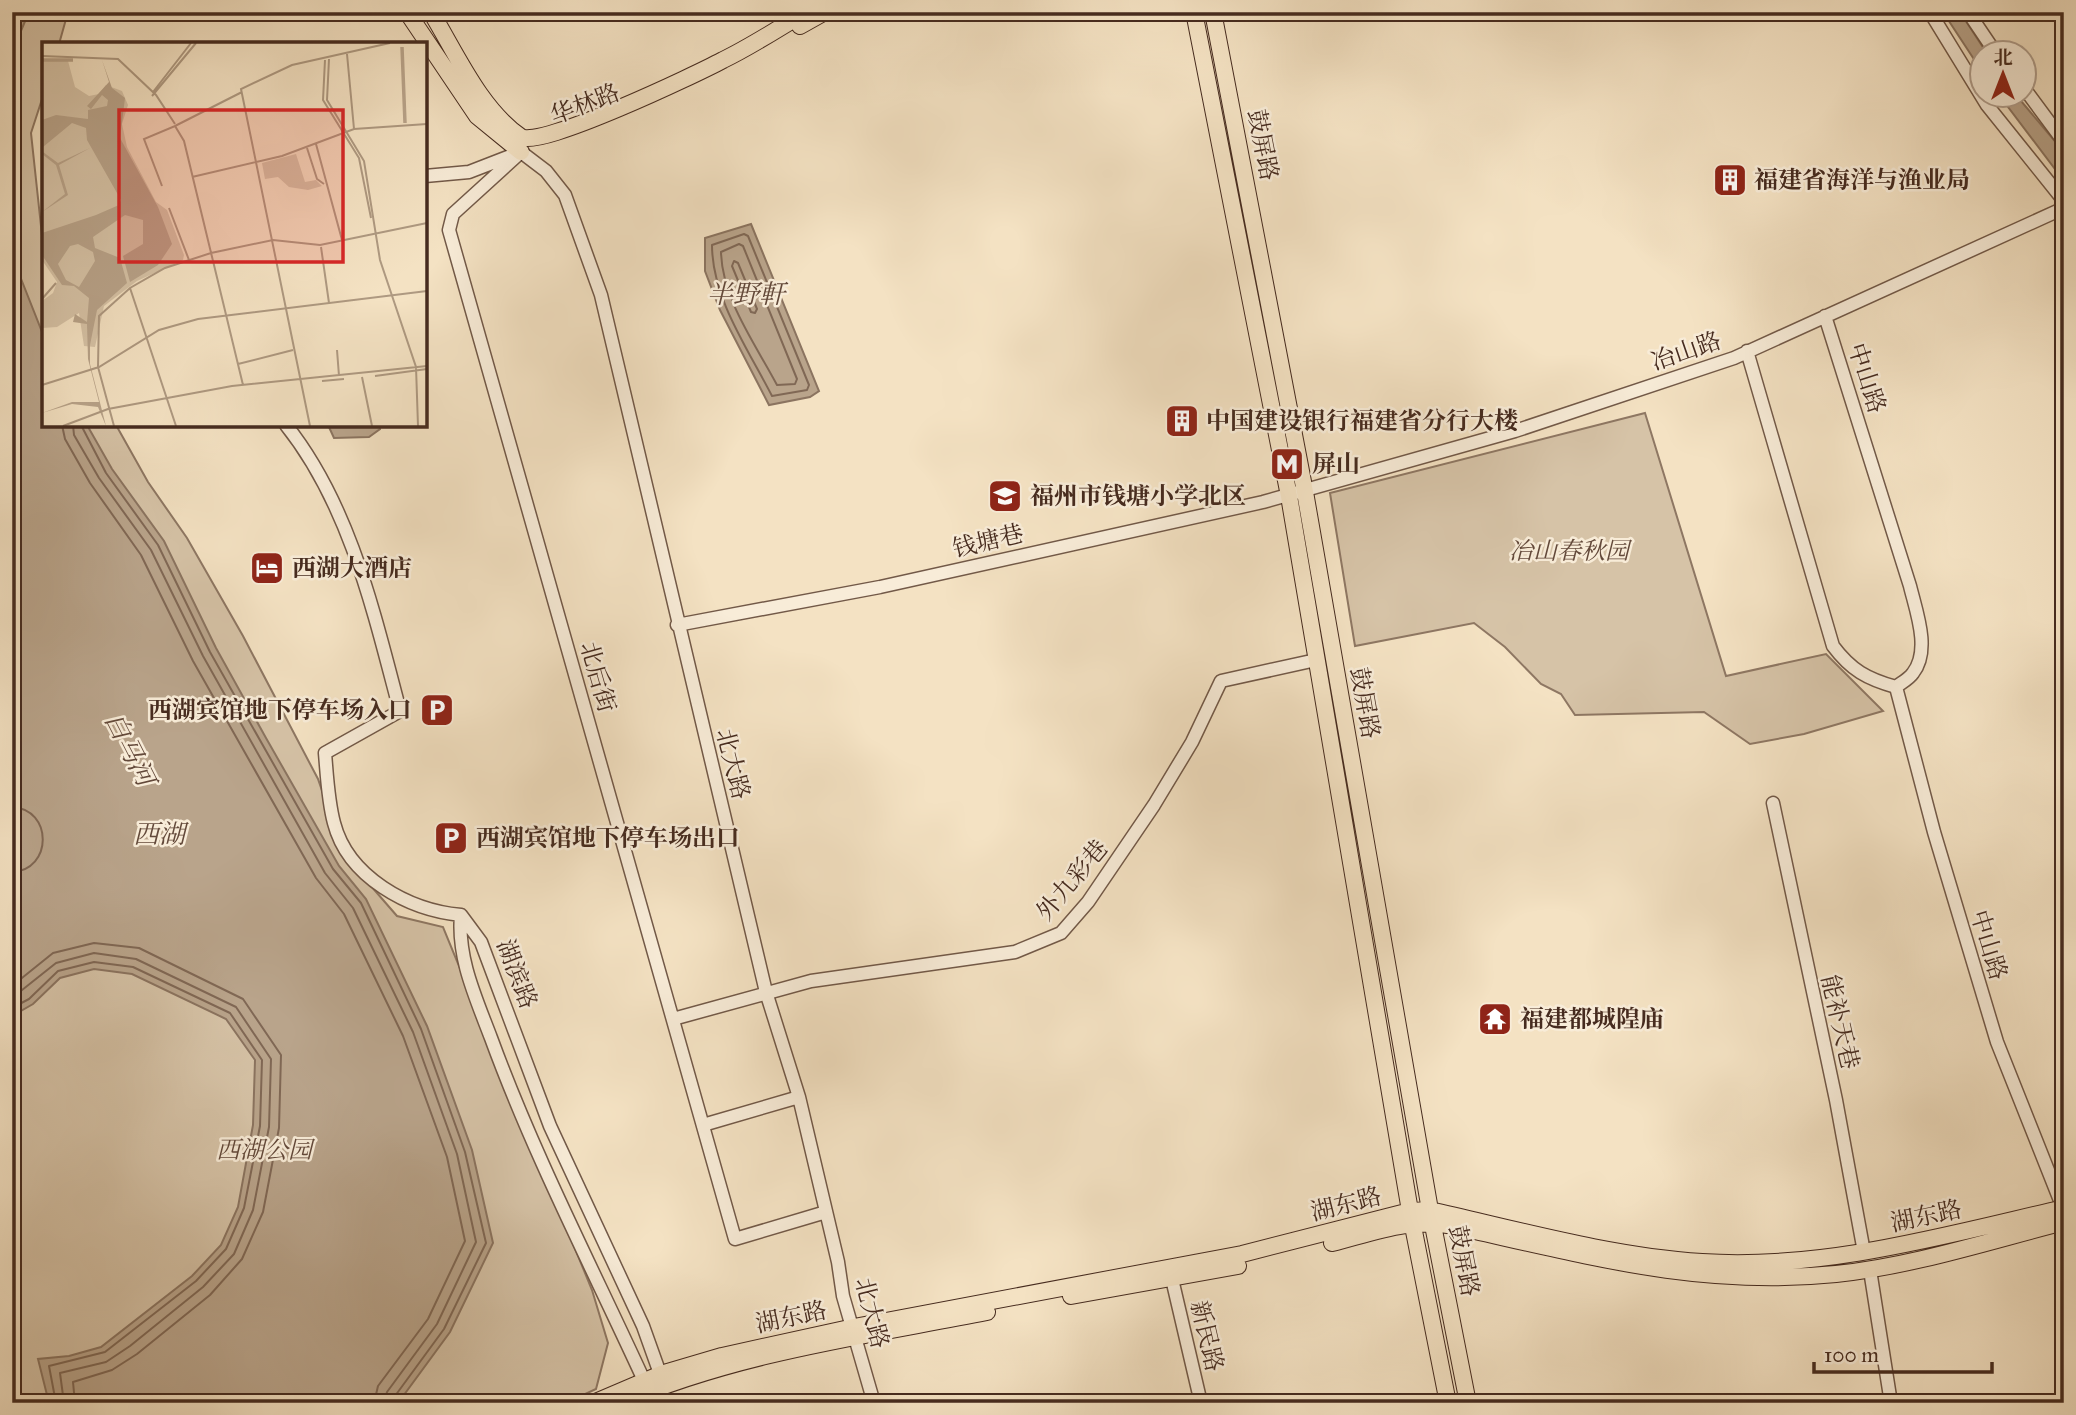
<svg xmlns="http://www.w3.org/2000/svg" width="2076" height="1415" font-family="'IM FELL Great Primer','Noto Serif SC',serif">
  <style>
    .green { fill: #d6c3a7; stroke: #8e7763; stroke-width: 2 }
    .water { fill: #b9a48b; stroke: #8b7460; stroke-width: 2 }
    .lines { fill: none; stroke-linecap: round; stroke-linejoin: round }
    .shore { stroke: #806855; stroke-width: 2 }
    .minor-casing { stroke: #725948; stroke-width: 15 }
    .major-casing { stroke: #462b1f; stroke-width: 18 }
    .minor { stroke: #f8ecd8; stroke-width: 12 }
    .major { stroke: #f4e2c3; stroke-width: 16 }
    .labels { text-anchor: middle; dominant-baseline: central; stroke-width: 5; stroke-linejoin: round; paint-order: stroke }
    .street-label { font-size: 24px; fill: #462b1f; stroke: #f8ecd8 }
    .poi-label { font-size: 24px; font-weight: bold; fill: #462b1f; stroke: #f8ecd8; text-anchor: start }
    .park-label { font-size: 24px; font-style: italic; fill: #63493a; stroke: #f8ecd8 }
    .water-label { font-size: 26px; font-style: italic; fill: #63493a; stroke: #f8ecd8 }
    .inset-river { fill: none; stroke: #b9a48b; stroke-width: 3.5 }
    .inset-road { fill: none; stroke: #ae9981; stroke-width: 2 }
    .view { fill: #d62828; fill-opacity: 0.15; stroke: #d62828; stroke-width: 3.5 }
    .inset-edge { fill: none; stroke: #462b1f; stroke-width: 3.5 }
  </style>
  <rect width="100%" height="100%" fill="#f4e2c3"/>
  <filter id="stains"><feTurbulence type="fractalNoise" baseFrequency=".00286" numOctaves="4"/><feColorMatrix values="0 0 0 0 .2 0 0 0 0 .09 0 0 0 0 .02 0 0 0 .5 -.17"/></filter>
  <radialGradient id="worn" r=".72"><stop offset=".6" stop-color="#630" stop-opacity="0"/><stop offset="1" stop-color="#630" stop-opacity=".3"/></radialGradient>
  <path class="green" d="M12 12H68L59 44H44V93L31 133 44 254V425H116L148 482 187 538 243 636 318 779 344 855 397 916 443 927 592 1290 608 1343 596 1389 566 1403H12Z
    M1645 413 1726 676 1826 654 1883 711 1804 734 1750 744 1704 712 1575 715 1561 694 1541 684 1505 647 1474 623 1355 646 1330 493Z"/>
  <path class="water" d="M12 12H29L12 52Z
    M1943 12H1960L1986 52H1982L1981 70Z
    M1999 95H2016L2064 152V181Z
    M751 224 819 391 810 397 769 405 720 310 705 271V238Z
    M12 256 44 337V425H87L112 469 164 541 216 648 266 738 339 866 366 899 427 1026 472 1150 493 1243 450 1332 398 1403H49L38 1359 69 1356 101 1347 192 1276 221 1245 238 1207 253 1125 255 1060 226 1019 132 974 94 969 60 978 33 1004 12 1016V860L17 839 12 824Z
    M328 425H379L380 429 369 437 334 438Z
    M12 1367 15 1370 23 1403H12Z"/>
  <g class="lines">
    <path class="shore" d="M744 234 748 236 809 385 807 390 772 396C748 349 712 298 712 245Z
      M739 244 743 246 797 379 795 384 777 385C756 345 722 299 721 252Z
      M734 261 738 263 757 309 755 313 751 312 732 266Z
      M62 425 65 439 90 483 141 555 193 661 316 878 344 914 403 1036 447 1157 465 1241 428 1319 378 1386 374 1403
      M73 425 74 435 99 478 151 550 203 656 325 873 353 908 413 1032 457 1154 476 1242 437 1324 387 1392 384 1403
      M81 425 106 473 158 545 210 652 333 869 361 903 421 1029 465 1152 486 1243 444 1329 395 1396 393 1403
      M12 807C53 809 53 870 12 872
      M12 986 53 953 94 943 139 948 243 999 281 1055 279 1128 263 1212 242 1259 210 1295 137 1354 112 1370 73 1382 75 1403
      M12 998 56 963 94 953 136 959 236 1007 271 1059 269 1127 253 1210 234 1254 203 1287 130 1346 106 1362 60 1373 64 1403
      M12 1008 29 999 58 971 94 962 133 967 230 1013 262 1060 260 1126 244 1208 226 1249 196 1281 105 1352 49 1366 56 1403"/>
    <g class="minor-casing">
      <path id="minor" d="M1930 12 1987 105 2064 201
        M1968 12 1995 52
        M2024 88 2064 142
        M521 152 546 171 565 195 601 295 766 992 799 1097 838 1262 843 1296 874 1403
        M521 152 453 214 449 230 735 1239 826 1212
        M425 176 469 172 513 155
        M1825 316 1910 586C1916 611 1931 650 1913 673 1909 679 1901 683 1896 687
        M1747 351 1833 646C1851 670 1867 679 1896 687
        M286 425C350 505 374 613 400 711L325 753C327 776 328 801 334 823 348 877 408 910 461 915
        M677 625 880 587 1263 502 1515 431 1734 358 2064 208
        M1896 687 1934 832 1997 1042 2063 1208
        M1773 803 1836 1100 1864 1252
        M461 915C457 958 476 998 491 1038 535 1158 594 1271 647 1387
        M461 915 481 942 550 1126 643 1326 663 1382
        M673 1019 811 981 1015 952 1061 933 1088 902 1154 805 1192 742 1221 681 1316 660
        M703 1125 799 1097
        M1870 1270 1891 1403
        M1172 1279 1201 1403"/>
    </g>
    <g class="major-casing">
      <path id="major" d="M407 12 477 116 521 152
        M431 12C456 53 480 109 521 137 539 149 697 74 723 60 752 46 779 28 806 12
        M1194 12 1289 496 1410 1211 1448 1403
        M1213 12 1305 492 1430 1210 1468 1403
        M800 26 825 12
        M1475 1231C1599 1259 1707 1287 1836 1274 1913 1266 1989 1241 2064 1222
        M1332 1243C1372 1233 1412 1217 1453 1226
        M1071 1296 1238 1266
        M593 1403 661 1374 722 1356 854 1327 1242 1254 1410 1211 1430 1210C1519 1230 1610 1256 1702 1262 1824 1270 1946 1235 2064 1208
        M621 1403C736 1353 865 1336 987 1312"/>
    </g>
    <use href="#minor" class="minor"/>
    <use href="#major" class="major"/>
  </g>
  <defs>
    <g id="building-square" transform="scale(1.75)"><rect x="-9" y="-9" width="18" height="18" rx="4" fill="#8f2418" stroke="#f8ecd8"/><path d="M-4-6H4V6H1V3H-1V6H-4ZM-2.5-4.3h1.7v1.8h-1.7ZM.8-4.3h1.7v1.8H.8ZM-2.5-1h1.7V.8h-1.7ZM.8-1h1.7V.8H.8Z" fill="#fff"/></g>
    <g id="metro-square" transform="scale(1.75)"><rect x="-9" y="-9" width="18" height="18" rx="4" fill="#8f2418" stroke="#f8ecd8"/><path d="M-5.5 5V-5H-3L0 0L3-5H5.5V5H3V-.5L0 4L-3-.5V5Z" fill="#fff"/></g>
    <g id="school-square" transform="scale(1.75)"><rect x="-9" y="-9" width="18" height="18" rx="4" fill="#8f2418" stroke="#f8ecd8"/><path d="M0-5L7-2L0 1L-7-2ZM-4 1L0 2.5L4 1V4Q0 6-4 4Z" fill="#fff"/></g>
    <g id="hotel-square" transform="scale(1.75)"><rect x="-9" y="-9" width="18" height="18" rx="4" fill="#8f2418" stroke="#f8ecd8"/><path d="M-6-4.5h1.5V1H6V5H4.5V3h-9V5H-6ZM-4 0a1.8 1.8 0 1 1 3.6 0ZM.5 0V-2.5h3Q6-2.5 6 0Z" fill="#fff"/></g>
    <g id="parking-square" transform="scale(1.75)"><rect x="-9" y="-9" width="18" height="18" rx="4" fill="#8f2418" stroke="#f8ecd8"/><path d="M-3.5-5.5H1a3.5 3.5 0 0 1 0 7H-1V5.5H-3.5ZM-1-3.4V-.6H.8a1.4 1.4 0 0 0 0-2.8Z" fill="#fff"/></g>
    <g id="temple-square" transform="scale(1.75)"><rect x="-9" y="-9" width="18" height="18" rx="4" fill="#8f2418" stroke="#f8ecd8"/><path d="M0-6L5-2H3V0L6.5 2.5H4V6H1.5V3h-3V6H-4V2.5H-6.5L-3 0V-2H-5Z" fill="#fff"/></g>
  </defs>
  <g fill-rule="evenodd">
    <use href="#building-square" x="1730" y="180"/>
    <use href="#building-square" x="1182" y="421"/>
    <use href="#metro-square" x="1287" y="464"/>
    <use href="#school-square" x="1005" y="496"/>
    <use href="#hotel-square" x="267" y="568"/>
    <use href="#parking-square" x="437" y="710"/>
    <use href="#parking-square" x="451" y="838"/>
    <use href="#temple-square" x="1495" y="1019"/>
  </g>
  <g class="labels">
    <g class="street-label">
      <text transform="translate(585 104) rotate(-21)">华林路</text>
      <text transform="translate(1263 145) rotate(79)">鼓屏路</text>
      <text transform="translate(1686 351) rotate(-19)">冶山路</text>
      <text transform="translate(1867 378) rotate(72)">中山路</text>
      <text transform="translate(988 541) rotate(-13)">钱塘巷</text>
      <text transform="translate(598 677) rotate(74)">北后街</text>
      <text transform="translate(1365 703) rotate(80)">鼓屏路</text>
      <text transform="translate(733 764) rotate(76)">北大路</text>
      <text transform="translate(1072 880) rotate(-50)">外九彩巷</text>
      <text transform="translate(1989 945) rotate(73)">中山路</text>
      <text transform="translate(517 974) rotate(69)">湖滨路</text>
      <text transform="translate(1840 1022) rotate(77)">能补天巷</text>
      <text transform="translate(1346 1204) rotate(-14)">湖东路</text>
      <text transform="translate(1926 1216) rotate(-12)">湖东路</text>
      <text transform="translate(1464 1261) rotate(79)">鼓屏路</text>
      <text transform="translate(872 1313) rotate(76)">北大路</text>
      <text transform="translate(791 1317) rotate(-12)">湖东路</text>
      <text transform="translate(1207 1336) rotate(77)">新民路</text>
    </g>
    <g class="poi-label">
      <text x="1754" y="180">福建省海洋与渔业局</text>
      <text x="1206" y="421">中国建设银行福建省分行大楼</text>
      <text x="1312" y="464">屏山</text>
      <text x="1030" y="496">福州市钱塘小学北区</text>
      <text x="292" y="568">西湖大酒店</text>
      <text x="412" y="710" text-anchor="end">西湖宾馆地下停车场入口</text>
      <text x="476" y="838">西湖宾馆地下停车场出口</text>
      <text x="1520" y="1019">福建都城隍庙</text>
    </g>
    <g class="park-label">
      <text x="1569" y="551">冶山春秋园</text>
      <text x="264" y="1150">西湖公园</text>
    </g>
    <g class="water-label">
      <text x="746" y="294">半野軒</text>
      <text transform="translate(130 749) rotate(63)">白马河</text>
      <text x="159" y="834">西湖</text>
    </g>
  </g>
  <g transform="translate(42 42)">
    <rect width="385" height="385" fill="#f4e2c3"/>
    <path d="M0 19H26L33 45 47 54 57 52 64 43 80 49 86 63 80 82 85 105 114 160 125 168 142 213 141 218 95 239 62 264 53 305 42 304 37 271 15 285 0 286V259L11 251 15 240 0 218ZM254 112 263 140 274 138 280 144 266 148 247 145 236 135 223 137 220 121Z" fill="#d6c3a7"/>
    <path d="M60 18 70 46 83 56 78 96 116 165 130 202 116 223 88 240 81 214 101 202V178L83 173 51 195 53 206 78 216 85 241 55 268 48 303V322L64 384 56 365 30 362 0 371 30 360H57L46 317 45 282 31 280 33 272 45 280 47 256 32 244 20 243 0 213V191L54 173 77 163 79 158 45 98 44 86 30 81 1 105V110L16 121 48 106 17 123 26 153 0 170 23 152 14 123 0 112V78L14 73 46 77V68L65 64 66 58 60 53 49 67 45 64 67 40ZM36 202 51 210 53 219 37 245 24 238 16 222 28 204Z" fill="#b9a48b" fill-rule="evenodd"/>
    <path class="inset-river" d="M360 5 363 81M0 18H31"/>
    <path class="inset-road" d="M305 12 312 87M0 14 76 17 114 53 133 82M287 17 285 58 322 119 338 218 374 325 376 384M283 18 281 58 317 116 329 176M111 50 149 1M110 54 154 1M133 84 200 50M274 102 300 198M265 106 275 137 282 142M150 135 240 114 312 87 385 82M120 144 102 97 133 84 142 99 201 343M127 166 147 218M279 205 287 261M88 246 134 384M0 257 14 241M295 308 297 334M196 322 251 308M333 334 385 327M320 335 330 384M280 339 302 337M0 343 57 325 117 288 156 277 385 249M21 384 66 367 190 344 385 324M72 384 56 325 57 274 88 246 123 226 169 211 231 198 278 203 385 181M268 384 199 47 250 23 348 1"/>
    <path class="view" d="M77 68H301V220H77Z"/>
    <rect width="385" height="385" class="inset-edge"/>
  </g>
  <rect width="2076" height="1415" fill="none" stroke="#f4e2c3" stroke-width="42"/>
  <rect x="14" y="14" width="2048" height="1387" fill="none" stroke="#462b1f" stroke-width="3.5"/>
  <rect x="21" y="21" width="2034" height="1373" fill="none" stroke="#462b1f" stroke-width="2"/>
  <g transform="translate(2003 74)"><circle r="33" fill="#f8ecd8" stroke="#b19f8e" stroke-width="2"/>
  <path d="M0-5L12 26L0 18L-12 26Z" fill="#8f2418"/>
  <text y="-10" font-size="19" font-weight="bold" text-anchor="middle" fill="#462b1f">北</text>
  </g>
  <path d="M1814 1362v10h178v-10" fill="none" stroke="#462b1f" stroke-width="3.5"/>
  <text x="1824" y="1362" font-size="21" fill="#462b1f" stroke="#f8ecd8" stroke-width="5" paint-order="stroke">100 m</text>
  <rect width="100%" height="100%" filter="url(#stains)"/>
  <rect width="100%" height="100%" fill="url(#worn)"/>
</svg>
